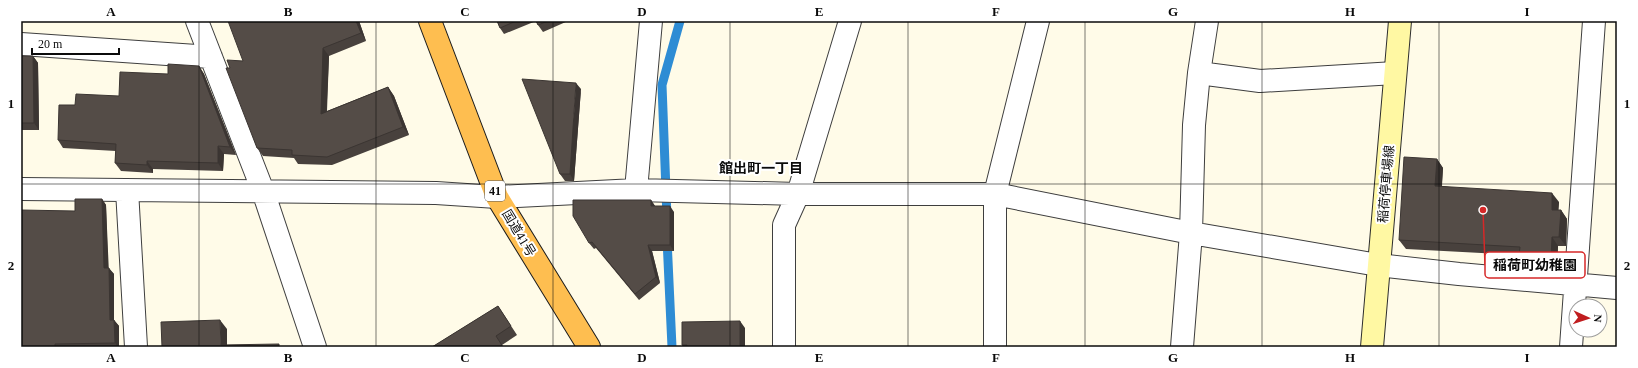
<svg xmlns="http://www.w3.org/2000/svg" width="1638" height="368" font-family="'Times New Roman','Noto Sans JP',serif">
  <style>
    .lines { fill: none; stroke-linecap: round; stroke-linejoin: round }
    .stream { stroke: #2e8cd4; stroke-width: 9 }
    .minor-casing { stroke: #3e3e3e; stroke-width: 24 }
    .secondary-casing { stroke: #2d2d2d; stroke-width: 24 }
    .trunk-casing { stroke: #1c1c1c; stroke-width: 24 }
    .minor { stroke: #fff; stroke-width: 22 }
    .secondary { stroke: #fff8a3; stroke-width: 22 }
    .trunk { stroke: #febe50; stroke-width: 22 }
    .wall { fill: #48413d }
    .shaded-wall { fill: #3b3532 }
    .building { fill: #544c47; stroke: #3b3532 }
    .grid { fill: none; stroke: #0b0b0b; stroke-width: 1; stroke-opacity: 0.55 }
    .labels { text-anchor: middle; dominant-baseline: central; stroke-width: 4; stroke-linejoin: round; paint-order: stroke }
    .shield { fill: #fff; stroke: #545454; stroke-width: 1 }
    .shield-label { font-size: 12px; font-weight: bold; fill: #0b0b0b }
    .street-label { font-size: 13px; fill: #0b0b0b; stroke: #fff }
    .neighbourhood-label { font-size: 14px; font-weight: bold; fill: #0b0b0b; stroke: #fff }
    .leader { fill: none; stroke: #d62828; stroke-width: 1.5 }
    .callout-dot { fill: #d62828; stroke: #fff; stroke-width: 1.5 }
    .callout { fill: #fff; stroke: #d62828; stroke-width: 1.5 }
    .callout-label { font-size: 14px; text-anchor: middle; font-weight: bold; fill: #0b0b0b }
    .neatline { fill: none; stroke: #0b0b0b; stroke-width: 1.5 }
    .grid-label { font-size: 13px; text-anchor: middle; font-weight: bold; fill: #0b0b0b }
  </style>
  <rect width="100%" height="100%" fill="#fffbe8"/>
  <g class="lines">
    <path class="stream" d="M667 218 662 85 680 21
      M667 239 672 347"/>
    <g class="minor-casing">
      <path id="minor" d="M197 21 263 191 315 347
        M21 44 211 57
        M1199 73 1260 81 1395 73
        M21 189 436 193 497 197 636 190 798 194H995L1191 233 1378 265 1459 274 1617 288
        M127 190 136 347
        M636 190 651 21
        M784 347V225L798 194 850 21
        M995 347V194L1038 21
        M1182 347 1191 233 1194 125 1199 73 1207 21
        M1571 347 1594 21"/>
    </g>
    <g class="secondary-casing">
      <path id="secondary" d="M1372 347 1400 21"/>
    </g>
    <g class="trunk-casing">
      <path id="trunk" d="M430 21 497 197 589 347"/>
    </g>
    <use href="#minor" class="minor"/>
    <use href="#secondary" class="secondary"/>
    <use href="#trunk" class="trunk"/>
  </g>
  <path class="wall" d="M359 21 366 41 329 56 327 111 388 87 394 96 409 135 332 165 298 164 294 158 263 156 257 148 230 68 243 61Z
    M497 21H536L504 34 500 28Z
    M536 21H568L543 32 538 25Z
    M21 56H33L38 63 39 130H21Z
    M199 66 204 74 236 155 224 154 223 171 153 169V173L121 171 115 163 116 151 63 148 58 140 75 105 119 96 168 74Z
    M581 89 574 181H565L560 174Z
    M1437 159 1443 168 1442 186 1559 202 1558 210H1561L1567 219 1566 246H1558L1557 267 1525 265 1519 255 1406 249 1399 240Z
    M102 199 106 205 108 268 114 274V320L119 326V347H21L75 211Z
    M651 200 655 206 674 212V251H652L660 283 639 300 596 248 594 249 589 243Z
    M498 306 517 335 502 345 432 347Z
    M745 328V347H683L682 345Z"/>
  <path class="shaded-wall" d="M356 21H359L366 41 361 33Z
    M323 48 329 56 326 122 321 114Z
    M33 56 38 63 39 130 34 123Z
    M199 66 204 74 236 155 230 147Z
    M576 83 581 89 574 181 570 174Z
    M388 87 394 96 409 135 403 127Z
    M218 146 224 154 223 171 218 163Z
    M1437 159 1443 168 1441 195 1435 186Z
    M147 161 153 169V173L147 165Z
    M1552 193 1559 202 1558 219 1552 210Z
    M102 199 106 205 109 274 104 268Z
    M651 200 655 206H651Z
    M670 206 674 212V251L670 245Z
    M1561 210 1567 219 1566 246 1559 237Z
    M1552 237 1558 246 1557 267 1551 258Z
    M648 245 652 251 660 283 656 277Z
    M109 268 114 274V326L110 320Z
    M114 320 119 326V347H118L115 343Z
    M220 320 227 329V347L221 345Z
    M740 321 745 328V347H740Z"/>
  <path class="building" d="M228 21H356L361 33 323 48 321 114 388 87 403 127 327 157 292 155V150L257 148 226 68H230L227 60 243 61Z
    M497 21H516L500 28Z
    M536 21H548L538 25Z
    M21 56H33L34 123H21Z
    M168 64 199 66 230 147 218 146V163L147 161V165L115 163 116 144 58 140 59 105H75L76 94 119 96 120 72 168 74Z
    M522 79 576 83 570 174H560Z
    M1404 157 1437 159 1435 186 1552 193V210H1561L1559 237H1552L1551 258 1519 256 1520 247 1399 240Z
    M75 199H102L104 268H109L110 320H114L115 343 55 344V347H21V210L75 211Z
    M573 200H651V206H670V245H648L656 277 635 294 592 242 589 243 573 216Z
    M498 306 511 326 496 336 503 347H432Z
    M220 320 221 345 279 344V347H162L161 322Z
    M740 321V347H687V345H682V322Z"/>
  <path class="grid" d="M199 21V347M376 21V347M553 21V347M730 21V347M908 21V347M1085 21V347M1262 21V347M1439 21V347M21 184H1617"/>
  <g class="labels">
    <rect class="shield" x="485" y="181" width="20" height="20" rx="3"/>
    <g class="shield-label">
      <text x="495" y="191">41</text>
    </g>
    <g class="street-label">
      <text transform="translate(1386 184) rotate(-85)">稲荷停車場線</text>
      <text transform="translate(519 233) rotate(59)">国道41号</text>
    </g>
    <g class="neighbourhood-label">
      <text x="761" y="168">館出町一丁目</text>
    </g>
  </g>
  <path class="leader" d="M1483 210L1485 265"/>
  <circle class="callout-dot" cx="1483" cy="210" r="4"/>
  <rect class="callout" x="1485" y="252" width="100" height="26" rx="4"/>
  <g class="callout-label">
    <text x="1535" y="270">稲荷町幼稚園</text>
  </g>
  <rect width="1638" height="368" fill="none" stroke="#ffffff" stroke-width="44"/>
  <g transform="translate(1588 318) rotate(93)"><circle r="19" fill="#ffffff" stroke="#9d9d9d"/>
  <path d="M0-3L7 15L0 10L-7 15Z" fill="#c01d1f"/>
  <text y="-6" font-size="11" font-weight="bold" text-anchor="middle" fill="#0b0b0b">N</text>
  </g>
  <path d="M32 48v6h87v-6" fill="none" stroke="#0b0b0b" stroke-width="2"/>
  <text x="38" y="48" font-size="12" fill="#0b0b0b" stroke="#ffffff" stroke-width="3" paint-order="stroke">20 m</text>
  <rect x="22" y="22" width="1594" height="324" class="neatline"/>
  <g class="grid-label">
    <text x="111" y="16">A</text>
    <text x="288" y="16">B</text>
    <text x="465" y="16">C</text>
    <text x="642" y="16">D</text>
    <text x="819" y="16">E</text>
    <text x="996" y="16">F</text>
    <text x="1173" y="16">G</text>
    <text x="1350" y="16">H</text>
    <text x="1527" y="16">I</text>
    <text x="11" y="108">1</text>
    <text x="1627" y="108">1</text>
    <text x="11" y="270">2</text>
    <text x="1627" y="270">2</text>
    <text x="111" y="362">A</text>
    <text x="288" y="362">B</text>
    <text x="465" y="362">C</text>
    <text x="642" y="362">D</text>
    <text x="819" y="362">E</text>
    <text x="996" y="362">F</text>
    <text x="1173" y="362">G</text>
    <text x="1350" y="362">H</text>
    <text x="1527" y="362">I</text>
  </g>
</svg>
